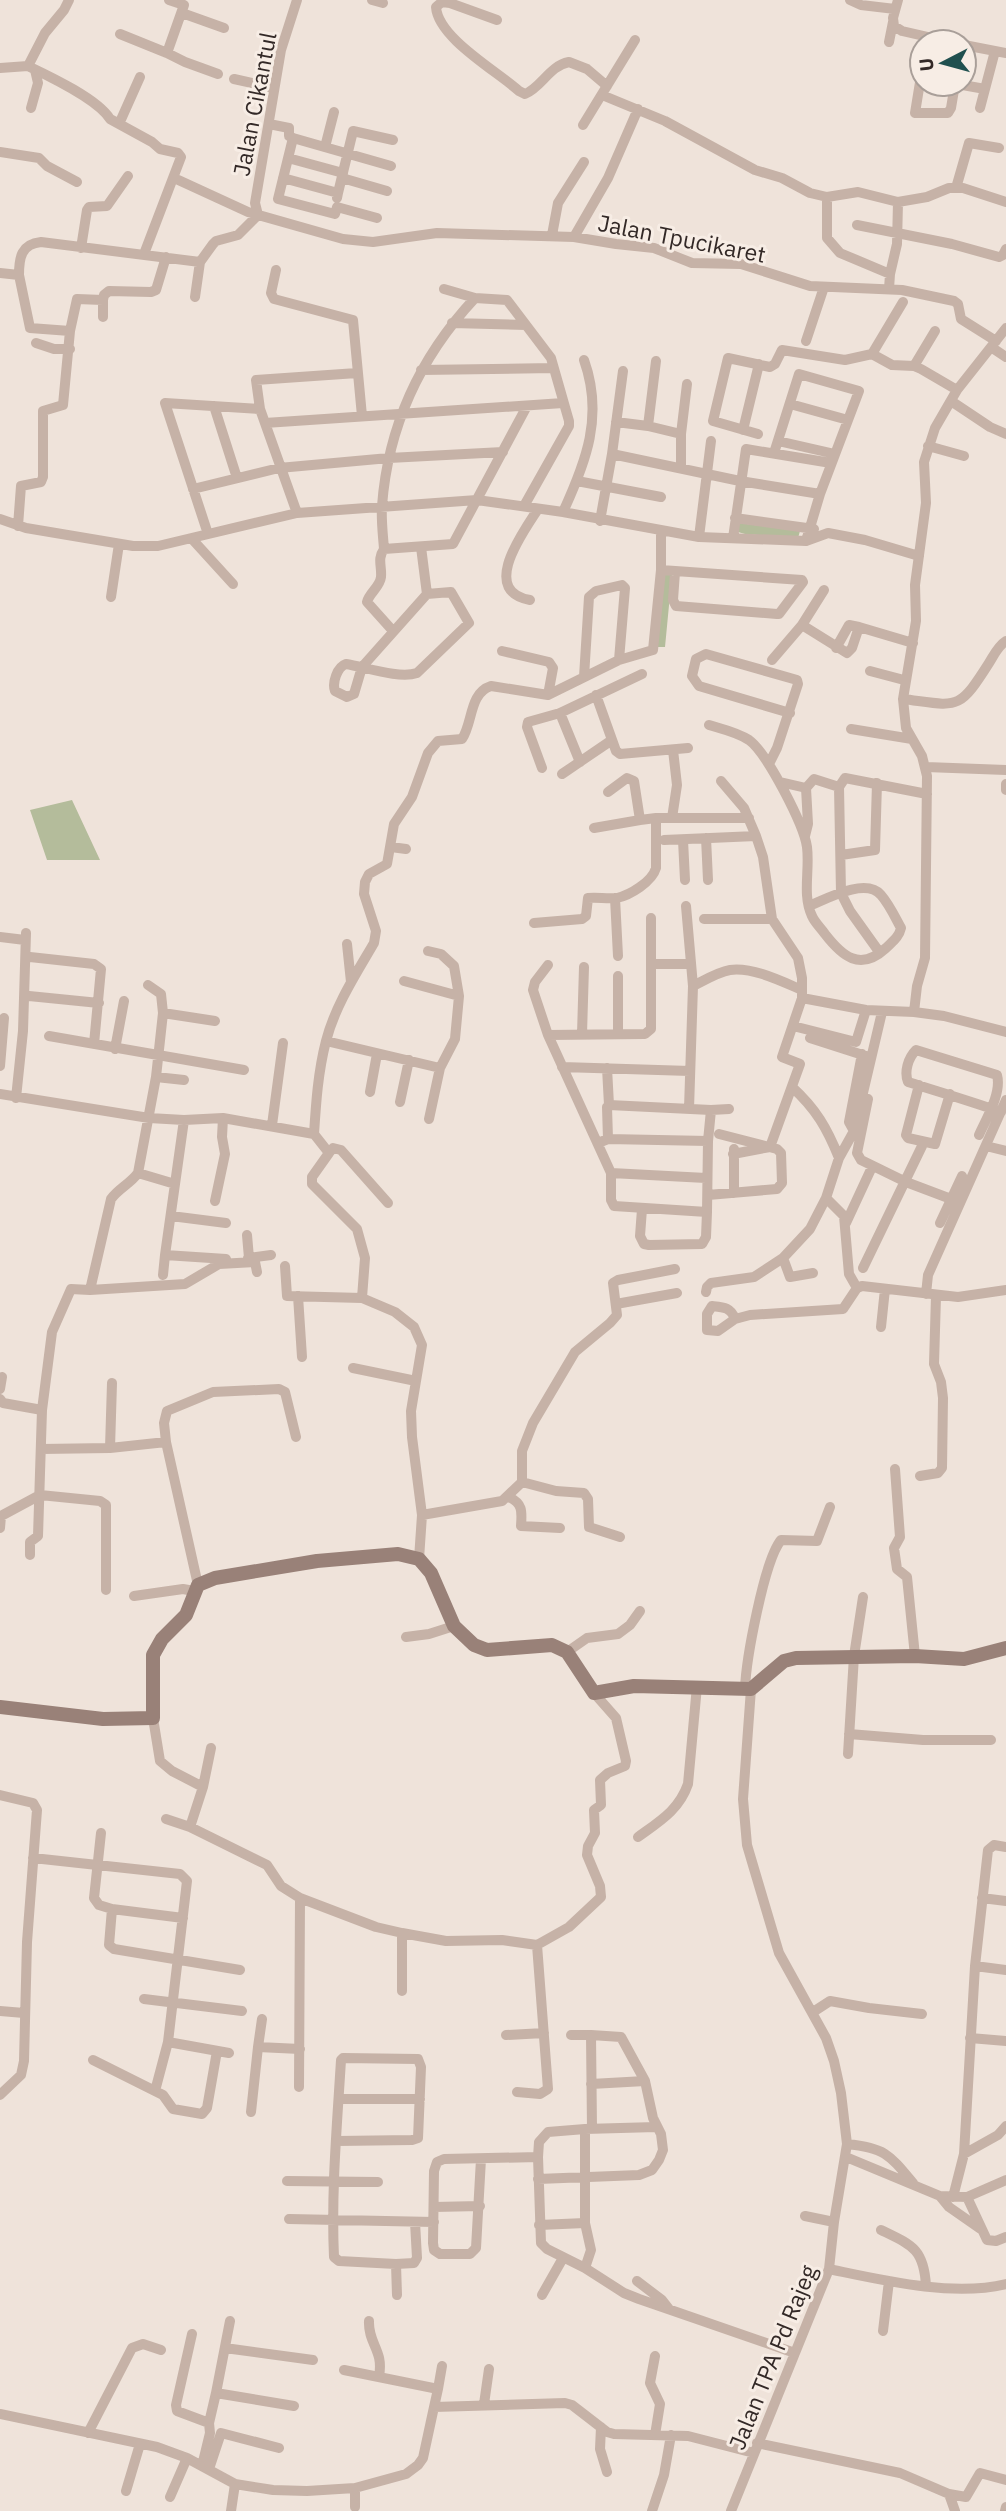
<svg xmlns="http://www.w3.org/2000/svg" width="1006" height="2511" font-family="'IBM Plex Sans',sans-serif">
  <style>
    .green { fill: #b4bc9b }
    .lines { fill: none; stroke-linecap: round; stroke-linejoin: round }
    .minor { stroke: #c6b2a7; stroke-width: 10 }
    .secondary { stroke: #998178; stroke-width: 14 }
    .labels { text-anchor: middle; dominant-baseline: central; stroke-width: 6; stroke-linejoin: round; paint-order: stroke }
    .street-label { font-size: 23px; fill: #332927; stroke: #f7ede5 }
  </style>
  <rect width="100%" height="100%" fill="#efe3da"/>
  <path class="green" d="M739 523 800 531 798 538H794L745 534 738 532Z
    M664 574H672L665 647H656Z
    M72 800 100 860H47L30 810Z"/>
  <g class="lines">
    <path class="minor" d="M169 0 184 5 167 53 185 62 218 74
      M372 0 383 3
      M850 0 861 5 895 9
      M898 0 893 18 894 26 902 31 950 42
      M182 13 224 28
      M497 20 450 3 442 2 436 7C438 38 497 71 519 91L525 94C542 87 549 66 569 62L587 69 607 86
      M120 34 167 53
      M889 42 893 22
      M964 45 1006 53
      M28 66C49 76 98 99 110 119L152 142 160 149 178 153 181 157 144 254
      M28 66 45 33 64 10 69 0
      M0 68 28 66
      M922 70 915 113H948L951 108 955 84
      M234 79 274 88
      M957 84 985 89
      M602 95 665 121 755 170 782 178 810 193 827 197 858 192 898 202 927 197 949 188H963L1006 202
      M31 108 38 83 35 70
      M980 108 995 51
      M119 124 140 77
      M269 124 289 128V136L293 138 391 166
      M583 125 635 40
      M293 138 278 199 335 214 337 207 377 218
      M325 147 334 112
      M0 152 39 158 47 166 77 182
      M288 158 343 173
      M174 178 248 212 343 239 373 242 437 233 574 237 616 244 654 248 692 263 741 264 810 286 902 290 954 301 958 304 961 319 996 341
      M283 178 338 193 337 198
      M342 178 387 191
      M956 188 969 143 999 148
      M338 193 353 131 393 140
      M827 197V238L840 253 890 274 889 289
      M258 215 255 203 281 50 297 0
      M857 225 952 244 999 257 1003 255 1006 249
      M552 235 558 203 584 162
      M574 237 608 178 638 109
      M81 248 87 210 89 207 107 206 128 176
      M276 270 271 293 274 299 353 320 362 416
      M0 273 19 275C19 258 21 244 41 242L200 262
      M890 274 897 244 898 202
      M444 289 475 298
      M195 297 200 262 213 244 216 241 238 235 258 215
      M103 300V317
      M452 323 526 325
      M1006 328 957 390 935 428 924 462 926 503 915 585 916 621 903 699 906 728 922 756 927 776 925 958 917 986 914 1012 944 1016 1006 1032
      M70 331 77 299 103 300 104 295 109 291 151 292 156 290 166 257
      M806 341 824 287
      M36 343 54 349H70
      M991 347 1006 357
      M872 354 903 302
      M914 366 935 331
      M421 370 553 368
      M951 401 990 427 1006 434
      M790 404 848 420
      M214 406 237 478
      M616 422 648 426 681 434
      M265 423 563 403
      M648 426 656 361
      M743 430 759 364
      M758 434 713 421 728 358 770 367 775 364 782 350 845 360 872 354 892 365 914 366 921 369 957 390
      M778 441 835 454
      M928 446 964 456
      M774 453 799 374 859 391 820 494 806 541
      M612 454 740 481 820 494
      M681 468V434L687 384
      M577 481 661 497
      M193 489 279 468 389 458 503 452
      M524 506 569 426V421L551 358 507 300 475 298C421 356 388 426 382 506 381 520 383 535 384 549L453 544 527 406
      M563 512C586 462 604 416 584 360
      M297 513 260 409 256 380 357 373
      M735 518 814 529
      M0 519 26 528 133 546H158L297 513 477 500 563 512 699 537 806 541 828 533 865 540 919 556
      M600 521 612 454 623 371
      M18 526 21 486 41 482 43 477V411L63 405 70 331 30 328 19 275
      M208 534 165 403 260 409
      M699 537 711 441
      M733 538 746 449 831 463
      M192 539 233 584
      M421 547 427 594 362 667 354 694 347 697 335 691C332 683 337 667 346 664 365 667 399 679 417 673L469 623 451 592 427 594
      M384 549C377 559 382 566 381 577 380 587 369 593 367 602L393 631
      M661 570 802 580 803 582 779 614H777L676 606 673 600 675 572
      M111 597 119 544
      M530 600C479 591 524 531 538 509
      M802 625 847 653 852 648 859 627 913 643
      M836 648 849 625 859 627
      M502 651 549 662 553 668 548 695
      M772 660 802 625 824 590
      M870 671 904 680
      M584 677 589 597 596 591 622 585 625 588 619 660
      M596 695 616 751 620 754 688 748
      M903 699C958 706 958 712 989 663 994 655 998 646 1006 641
      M560 713 580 762
      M709 725C722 729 737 732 749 740 767 753 804 825 807 847 810 870 802 895 812 916 815 923 821 928 825 934 842 956 860 972 886 948 893 941 899 937 901 928 895 917 889 904 881 895 866 877 826 899 809 906
      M851 729 912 739
      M769 764 777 748 798 684 797 680 706 654 696 659 692 676 699 686 790 713
      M926 767 1006 770
      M542 768 527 727 528 722 560 713 642 674
      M562 774 612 740
      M721 781 744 808 756 836 763 857 772 919 798 958 802 978V998L866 1010 914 1012
      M780 782 806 788 814 779 839 787 845 778 927 794
      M1006 784V790
      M839 787 841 893 850 911 880 953
      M608 792 627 778 634 781 640 820 656 818
      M672 818 677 785 673 750
      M594 828 640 820
      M805 836 808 824 806 788
      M706 838 708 880
      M664 840 756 836
      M683 840 685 880
      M391 847 406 849
      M841 855 875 850 877 783
      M615 898 618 956
      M686 906 693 986 689 1109
      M704 919H772
      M534 923 582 919 586 916 588 898C597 897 607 899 617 898 630 895 652 882 656 868V818H749
      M0 937 25 940
      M347 944 351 982
      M428 951 441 954 454 966 459 996 455 1039 440 1068 429 1119
      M30 957 94 964 101 969 94 1044
      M652 964H691
      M548 965 535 982 533 990 548 1035 611 1173V1200L614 1206 707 1212 708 1141
      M618 976V1034
      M404 981 459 996
      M693 986C705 980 718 972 730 970 753 967 781 981 802 990
      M29 996 99 1003
      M163 1013 215 1021
      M793 1026 856 1042 866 1010
      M582 1034 584 967
      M548 1035 645 1034 651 1029V918
      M49 1036 244 1070
      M810 1038 866 1056
      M326 1041 440 1068
      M115 1049 124 1001
      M0 1066 4 1018
      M562 1067 690 1071
      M607 1068 609 1105
      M156 1077 184 1080
      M919 1085 906 1135 908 1138 935 1144 950 1094
      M792 1087C816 1109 827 1128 839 1158
      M370 1092 377 1054
      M0 1094 149 1118 184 1120 223 1118 314 1134
      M16 1098 23 1031 26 933
      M868 1099 857 1153 861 1160 906 1182 959 1202
      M400 1102 409 1060
      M711 1110 729 1109
      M272 1125 283 1043
      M854 1131 849 1122 862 1054
      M979 1135C986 1119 1002 1093 997 1075L916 1050C908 1058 904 1072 908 1082 939 1092 970 1101 1001 1112
      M598 1143 608 1139 708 1141 711 1110 609 1105 607 1107 608 1139
      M986 1146 1006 1151
      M329 1153 333 1148 341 1150 388 1203
      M733 1154 770 1147 800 1064 782 1057 802 998
      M138 1173 156 1077 163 1013 161 994 148 985
      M611 1173 706 1178
      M175 1184 165 1255 226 1259
      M734 1193V1149
      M708 1195 777 1189 782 1183 781 1153 777 1149 719 1134
      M826 1198 844 1216 849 1274 857 1288
      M215 1201 225 1154 222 1137 223 1118
      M642 1209 640 1236 644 1244 649 1245 702 1244 706 1237 707 1212
      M171 1216 226 1223
      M846 1223 872 1167
      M940 1223 962 1176
      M247 1235 249 1258
      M248 1258 271 1255
      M783 1258 790 1277 813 1273
      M285 1266 287 1296 362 1298 395 1312 414 1327 422 1345 411 1411 412 1437 422 1515 419 1559
      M863 1268 922 1146
      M163 1275 165 1255
      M90 1290 185 1284 219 1264 255 1262 257 1272
      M706 1292 707 1287 711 1283 754 1277 783 1258 810 1229 826 1198 839 1158 854 1131 882 1012
      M926 1294 928 1275 1006 1100
      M298 1296 302 1357
      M362 1298 365 1258 357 1229 312 1184V1177L329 1153 314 1134C316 1103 318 1072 326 1041 335 1006 356 974 374 943L376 931 364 894 365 882 369 874 387 864 394 824 412 797 428 753 438 741 462 739C473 723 469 693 491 686L548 695 619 660 653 650 661 570V532
      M616 1304 677 1293
      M735 1319C731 1307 723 1307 712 1306L707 1314V1330L718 1331 735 1319 750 1315 843 1309 857 1288 862 1286 958 1297 1006 1290
      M881 1327 885 1289
      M353 1368 416 1381
      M0 1389 2 1377
      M0 1399 3 1403 42 1410
      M110 1448 166 1442
      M41 1449 110 1448 112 1383
      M895 1469 900 1537 894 1548 897 1569 907 1577 915 1656
      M920 1476 938 1473 942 1468 943 1398 941 1382 934 1364 936 1296
      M522 1482V1451L533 1423 575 1352 610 1323 617 1315 613 1283 618 1280 675 1269
      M40 1495 100 1501 106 1505V1590
      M509 1497C523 1504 522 1511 521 1526L560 1528
      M422 1515 502 1501 522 1482 556 1491 584 1493 588 1499 589 1527 620 1537
      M0 1528 1 1516 40 1495
      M30 1555V1542L38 1536 42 1410 52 1332 71 1289 90 1290 111 1199C119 1188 130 1184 138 1173L175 1184 184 1120
      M198 1585 166 1442 164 1423 167 1411 213 1392 279 1389 285 1392 296 1437
      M134 1596 183 1589 194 1591
      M406 1637 429 1634 454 1626
      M567 1652 587 1638 618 1634 630 1625 640 1611
      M745 1689C746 1660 764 1561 781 1540L817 1541 830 1507
      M153 1718 160 1761 172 1771 203 1787
      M849 1734 923 1740H991
      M848 1754 854 1656 863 1597
      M0 1795 33 1803 37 1810 27 1942 24 2061 21 2075 0 2095
      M166 1819 190 1827 267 1865 281 1886 300 1898 376 1927 402 1933 446 1941 502 1940 537 1945 569 1927 601 1897 600 1886 587 1855 588 1846 595 1833 594 1810 601 1805 600 1780 608 1773 625 1766 626 1761 616 1718 594 1693
      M190 1827 203 1787 211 1748
      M101 1833 94 1898 99 1905 112 1909
      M638 1837C660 1821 679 1810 688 1784L697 1686
      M33 1858 180 1874 187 1881 168 2042 155 2091 93 2060
      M982 1898 1006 1901
      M183 1918 112 1909 109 1945 114 1949 240 1970
      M402 1933V1991
      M975 1966 1006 1970
      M144 1999 242 2011
      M0 2011 24 2013
      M813 2012 830 2001 869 2008 922 2014
      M262 2019 258 2047 300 2049
      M506 2035 544 2033
      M571 2035H591L592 2129
      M970 2038 1006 2041
      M168 2042 229 2053
      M591 2084 645 2081
      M299 2087 300 1898
      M155 2091 163 2095 173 2109 202 2114 207 2108 217 2051
      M517 2092 540 2094 548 2089 537 1945
      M339 2099H420
      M251 2112 258 2047
      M656 2127 585 2129V2223L591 2250 585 2268 624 2293 639 2299 795 2353
      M585 2129 548 2132 539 2142 538 2157 541 2243 547 2249 585 2268
      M337 2141 412 2140 418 2138 421 2067 418 2059 343 2058 341 2060C337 2126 331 2192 334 2257L339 2261 396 2264
      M847 2144C885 2148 889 2154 913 2183
      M964 2154 998 2135 1006 2126
      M846 2157 940 2196 967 2197 1006 2180
      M481 2159 476 2248 470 2254H440L434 2250 433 2243 434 2171 437 2162 444 2159 538 2157
      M538 2179 639 2175 652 2170 659 2160 663 2150 661 2134 653 2118 645 2081 621 2037 591 2035
      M287 2181 378 2182
      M940 2196 949 2207 982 2230
      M953 2197 964 2154 975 1966 988 1850 994 1845 1006 1847
      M967 2197 987 2240 996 2241 1006 2237
      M434 2207 480 2206
      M805 2216 834 2222
      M289 2219 434 2222
      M539 2225 585 2223
      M881 2230C912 2245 924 2249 926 2286
      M829 2269C882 2280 952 2297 1006 2284
      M637 2281 662 2300 669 2309
      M397 2295 396 2264 414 2263 417 2258 415 2222
      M542 2295 563 2258
      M369 2321C368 2344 384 2350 379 2376
      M883 2331 889 2281
      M192 2334 176 2405 177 2411 209 2423 216 2393 294 2406
      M225 2348 313 2360
      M655 2356 650 2383 660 2404 655 2435
      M344 2370 438 2389 434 2407
      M438 2389 442 2366
      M216 2393 230 2321
      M484 2404 489 2369
      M0 2414 157 2447 187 2458 235 2484 273 2490 307 2491 355 2488 406 2474 418 2465 423 2458 434 2407 565 2403 572 2405 607 2432 614 2434 688 2436 754 2453
      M601 2427 600 2449 607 2472
      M88 2433 132 2348 143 2344 161 2350
      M757 2443 900 2473 949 2494 955 2511
      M202 2466 210 2433 209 2423
      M209 2469 221 2433 279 2448
      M126 2491 140 2444
      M949 2494 966 2497 980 2473 1006 2480
      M170 2497 187 2458
      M355 2507V2488
      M231 2511 235 2484
      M652 2511 664 2475 671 2435
      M731 2511 829 2269 834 2222 847 2144 841 2093 834 2061 826 2038 779 1953 747 1845 743 1799 751 1689
      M1005 2511 1006 2507"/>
    <path class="secondary" d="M0 1707 103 1719 153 1718V1655L162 1639 186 1615 198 1585 215 1578 317 1561 398 1554 419 1559 431 1573 454 1626 474 1645 487 1650 552 1645 567 1652 594 1693 634 1686 751 1689 784 1661 796 1658 915 1656 964 1659 1006 1648"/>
  </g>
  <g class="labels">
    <g class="street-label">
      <text transform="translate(254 104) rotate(-79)">Jalan Cikantul</text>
      <text transform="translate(682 238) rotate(11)">Jalan Tpucikaret</text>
      <text transform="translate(772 2357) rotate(-68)">Jalan TPA Pd Rajeg</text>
    </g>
  </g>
  <g transform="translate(943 63) rotate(264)"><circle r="33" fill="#f7ede5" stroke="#a99f99" stroke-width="2"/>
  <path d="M0-5L12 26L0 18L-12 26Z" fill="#20504f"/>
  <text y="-10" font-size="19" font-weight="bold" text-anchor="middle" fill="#332927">U</text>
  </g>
</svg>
